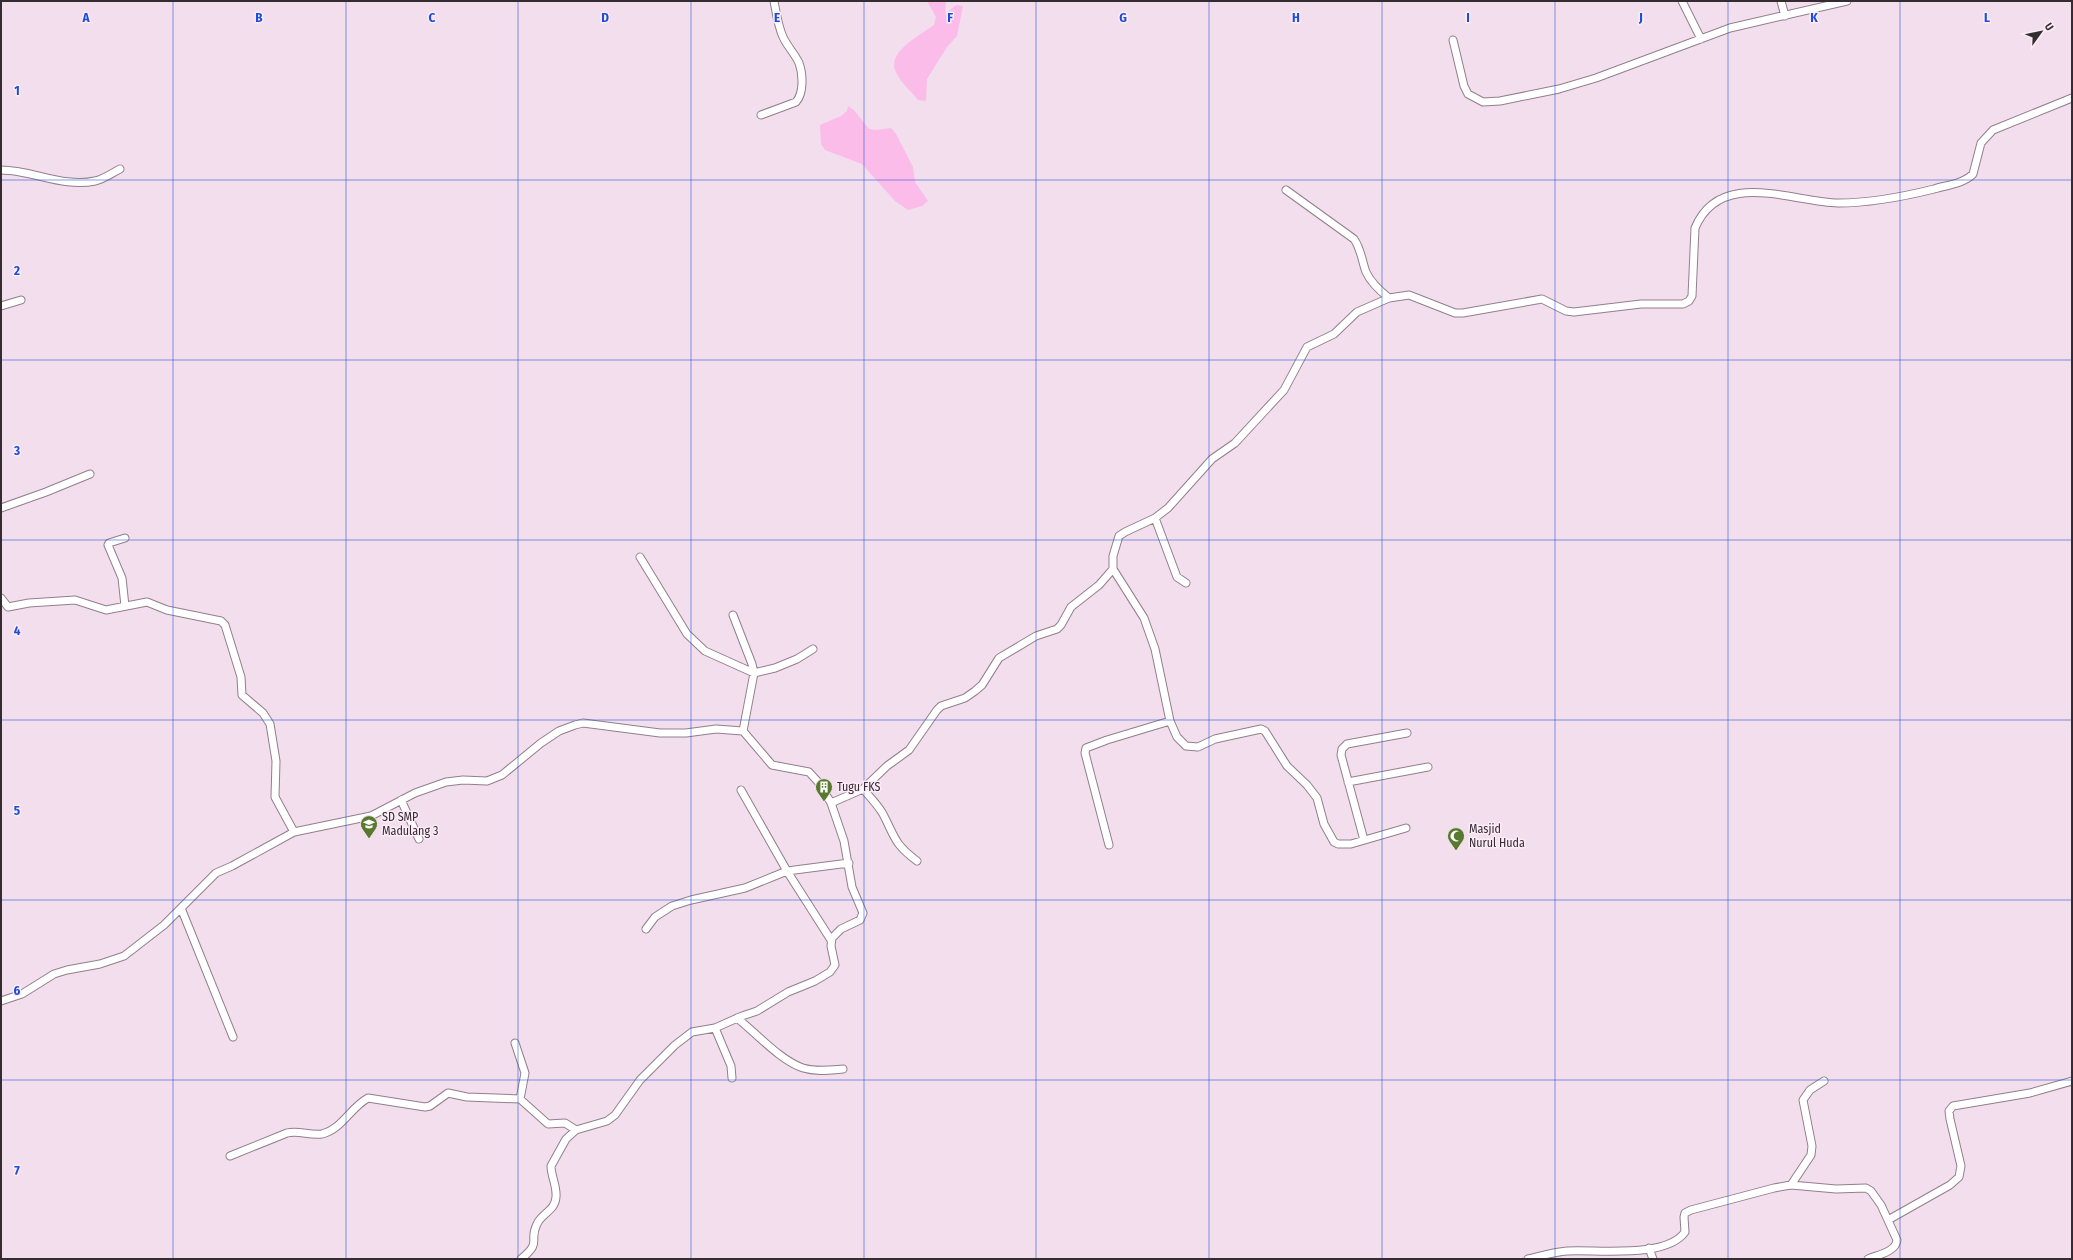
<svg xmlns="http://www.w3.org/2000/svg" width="2073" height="1260" font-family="'Fira Sans Condensed',sans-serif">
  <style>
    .green { fill: #fbbcea }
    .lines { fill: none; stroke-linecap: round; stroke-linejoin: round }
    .minor-casing { stroke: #927f8c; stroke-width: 9 }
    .minor { stroke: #fff; stroke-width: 7 }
    .grid { fill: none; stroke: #1d4ed8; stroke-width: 1; stroke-opacity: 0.55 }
    .labels { text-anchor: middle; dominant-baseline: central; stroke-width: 3; stroke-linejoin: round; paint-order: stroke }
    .poi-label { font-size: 12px; fill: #342c31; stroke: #fdecf8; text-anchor: start }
    .grid-label { font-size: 13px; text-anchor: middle; font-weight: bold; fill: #1d4ed8; stroke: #fdecf8; stroke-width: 3; stroke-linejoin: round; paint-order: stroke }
  </style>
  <rect width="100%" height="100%" fill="#f2deec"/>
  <path class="green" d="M927 1H946L945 14 956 5 963 6 957 36 947 47 927 79 926 101 918 100C911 91 899 81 895 70 888 51 922 34 934 25L936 17Z
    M848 106 854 110 869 129 876 130 891 128 896 134 913 167 915 182 928 201 922 206 908 210 895 201 862 164 825 150 821 144 820 125 841 116 847 111Z"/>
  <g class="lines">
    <g class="minor-casing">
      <path id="minor" d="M1682 1 1701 39
        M1781 1 1785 16
        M1453 40 1464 86 1468 94 1483 102 1500 101 1559 89 1596 78 1730 28 1847 1
        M761 115 796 102C804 93 803 74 799 63 795 54 787 46 783 37 778 26 776 12 774 1
        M1 170C32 170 64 188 95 181 104 179 112 173 120 169
        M1286 190 1354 239C1361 249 1362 261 1366 272 1371 283 1380 291 1389 298
        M1 306 21 300
        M1 508 46 492 90 474
        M1155 518 1177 577 1186 583
        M125 538 109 543 108 545 122 578 125 606
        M640 557 687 634 705 651 754 673 775 668 797 659 813 649
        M1113 569 1144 618 1155 649 1170 721 1177 737 1186 746 1198 747 1215 739 1261 729 1265 731 1287 766 1307 785 1317 798 1324 824 1334 842 1338 844H1351L1406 828
        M1 598 8 607 29 603 75 600 106 610 147 602 167 610 221 621 225 625 241 677 242 695 263 713 270 724 276 761 275 797 294 832
        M733 615 752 664 754 673 743 731
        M1348 782 1428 767
        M863 789C870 797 877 804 883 814 895 837 894 844 917 861
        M741 790 787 871 831 940
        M401 800 419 839
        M1364 840 1341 755 1342 749 1347 744 1407 733
        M1109 845 1085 753 1086 748 1107 740 1170 721
        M181 908 233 1037
        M646 929 655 917 672 906 691 900 745 888 787 871 849 863
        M1 1001 22 994 54 974 67 970 100 964 124 956 164 925 216 873 232 866 294 832 371 816 415 793 446 782 463 780 487 781 502 775 541 743 559 731 575 725 583 723 660 733H686L716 729 743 731 772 765 809 772 819 783 831 803 863 789 887 766 909 750 937 710 941 706 965 698 975 691 982 685 999 658 1036 636 1057 629 1061 625 1071 607 1099 585 1113 569V556L1119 536 1125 532 1155 518 1168 508 1212 459 1235 443 1284 390 1307 347 1334 334 1357 312 1389 298 1409 295 1455 313H1463L1542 299 1566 311 1574 312 1641 304H1683L1689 301 1692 296 1695 228C1720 168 1792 202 1838 203 1871 203 1902 197 1934 189 1947 185 1963 184 1973 174L1981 143 1993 130 2072 98
        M737 1018C756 1033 781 1061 803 1068 816 1072 830 1070 843 1069
        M715 1028 731 1066 732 1078
        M515 1043 525 1073 520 1099
        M230 1156 287 1133C299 1130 310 1136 322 1134 342 1129 350 1108 368 1098L425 1107 430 1106 448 1093 467 1097 520 1099 548 1124 565 1123 576 1130 607 1121 615 1115 640 1080 675 1045 692 1032 715 1028 742 1016 757 1011 788 992 815 981 830 972 835 965 831 946 832 938 841 929 860 920 863 913 852 887 844 841 831 803
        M1791 1185 1811 1155 1812 1146 1803 1100 1810 1090 1824 1081
        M1888 1220 1950 1185 1959 1177 1961 1166 1950 1119 1949 1111 1953 1106 2030 1093 2072 1081
        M1649 1248 1653 1259
        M521 1259C543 1241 528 1242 537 1224 542 1213 555 1211 556 1197 557 1186 551 1176 551 1166L566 1139 576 1130
        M1528 1259C1541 1256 1554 1252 1567 1251 1596 1249 1666 1259 1685 1232L1684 1217 1685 1213 1691 1210 1774 1188 1791 1185 1836 1189 1866 1188 1871 1191 1881 1205 1897 1240C1896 1252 1877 1255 1868 1259"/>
    </g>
    <use href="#minor" class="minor"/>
  </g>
  <path class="grid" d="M173 1V1259M346 1V1259M518 1V1259M691 1V1259M864 1V1259M1036 1V1259M1209 1V1259M1382 1V1259M1555 1V1259M1728 1V1259M1900 1V1259M1 180H2072M1 360H2072M1 540H2072M1 720H2072M1 900H2072M1 1080H2072"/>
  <defs>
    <g id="building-pin" transform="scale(0.9)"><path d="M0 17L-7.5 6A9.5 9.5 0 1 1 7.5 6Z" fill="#59792f" stroke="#fdecf8"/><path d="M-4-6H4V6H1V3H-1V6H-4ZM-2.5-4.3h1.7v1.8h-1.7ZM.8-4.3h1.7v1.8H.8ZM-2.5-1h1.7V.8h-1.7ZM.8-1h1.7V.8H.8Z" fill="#fff"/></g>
    <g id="school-pin" transform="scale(0.9)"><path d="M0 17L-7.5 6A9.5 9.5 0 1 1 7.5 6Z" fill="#59792f" stroke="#fdecf8"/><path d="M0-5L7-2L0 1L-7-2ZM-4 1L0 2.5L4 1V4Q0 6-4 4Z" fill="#fff"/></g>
    <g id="mosque-pin" transform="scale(0.9)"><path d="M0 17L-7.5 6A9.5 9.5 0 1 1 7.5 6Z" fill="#59792f" stroke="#fdecf8"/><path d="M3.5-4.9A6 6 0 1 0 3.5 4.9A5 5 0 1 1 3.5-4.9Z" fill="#fff"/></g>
  </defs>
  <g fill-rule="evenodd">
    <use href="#building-pin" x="824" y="787"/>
    <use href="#school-pin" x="369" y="824"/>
    <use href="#mosque-pin" x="1456" y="836"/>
  </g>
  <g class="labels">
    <g class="poi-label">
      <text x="837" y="787">Tugu FKS</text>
      <text x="382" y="817">SD SMP<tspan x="382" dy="14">Madulang 3</tspan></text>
      <text x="1469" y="829">Masjid<tspan x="1469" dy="14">Nurul Huda</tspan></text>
    </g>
  </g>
  <g class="grid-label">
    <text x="86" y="22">A</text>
    <text x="259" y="22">B</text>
    <text x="432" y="22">C</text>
    <text x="605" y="22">D</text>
    <text x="777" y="22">E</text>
    <text x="950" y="22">F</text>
    <text x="1123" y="22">G</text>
    <text x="1296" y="22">H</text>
    <text x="1468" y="22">I</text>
    <text x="1641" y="22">J</text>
    <text x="1814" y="22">K</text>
    <text x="1987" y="22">L</text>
    <text x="17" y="95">1</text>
    <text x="17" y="275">2</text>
    <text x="17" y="455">3</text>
    <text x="17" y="635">4</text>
    <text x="17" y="815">5</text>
    <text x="17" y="995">6</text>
    <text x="17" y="1175">7</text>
  </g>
  <rect width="2073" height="1260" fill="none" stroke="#342c31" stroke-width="4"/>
  <g transform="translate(2041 32) rotate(57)" stroke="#fdecf8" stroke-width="3" paint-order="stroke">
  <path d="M0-3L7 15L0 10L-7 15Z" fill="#342c31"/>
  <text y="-6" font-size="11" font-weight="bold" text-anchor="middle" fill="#342c31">U</text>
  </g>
</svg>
